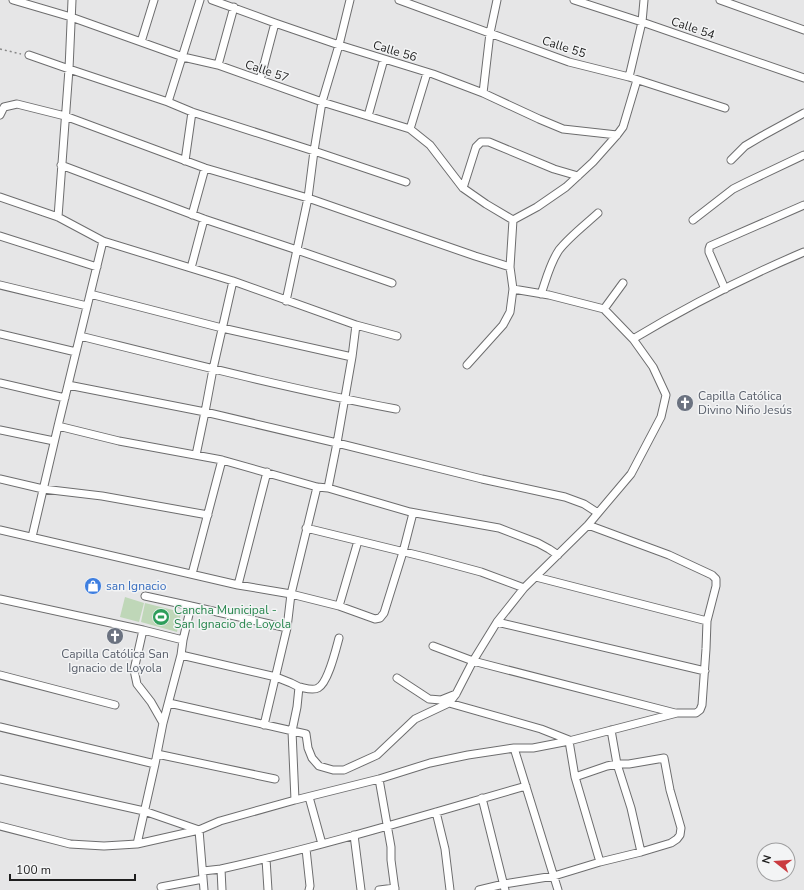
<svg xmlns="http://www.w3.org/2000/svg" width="804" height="890" font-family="'Nunito Sans',sans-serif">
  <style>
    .green { fill: #bfd7b8 }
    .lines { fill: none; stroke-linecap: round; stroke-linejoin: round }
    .street-casing { stroke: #6d6d6e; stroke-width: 9 }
    .path { stroke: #888; stroke-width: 1.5; stroke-dasharray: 2 3; stroke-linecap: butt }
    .street { stroke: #fff; stroke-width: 7 }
    .labels { text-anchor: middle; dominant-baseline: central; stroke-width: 3; stroke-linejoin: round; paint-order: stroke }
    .street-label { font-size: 12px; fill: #1e1e1e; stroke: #f3f4f5 }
    .worship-label { font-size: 12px; fill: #5b616d; stroke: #f3f4f5; text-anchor: start }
    .shop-label { font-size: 12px; fill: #366cbe; stroke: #f3f4f5; text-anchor: start }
    .leisure-label { font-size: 12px; fill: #27864d; stroke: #f3f4f5; text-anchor: start }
  </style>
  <rect width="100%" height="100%" fill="#e6e6e7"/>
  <path class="green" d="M125 597 144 603 139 622 120 617Z
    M145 603 181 612 177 632 141 622Z"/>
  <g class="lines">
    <g class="street-casing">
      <path id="street" d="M13 0 71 17 183 57 218 65 322 102 410 129 430 145 463 188 486 204 513 220 510 267 513 289 549 295 604 309 633 339 653 367 666 395 661 417 631 474 598 513 588 525 524 588 497 622 473 661 456 694 449 703 415 719 377 755 344 770H333L319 766 312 758 308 748 306 734 169 703
        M212 0 275 23 339 45 433 74 483 93 490 33 497 0
        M399 0 569 62 629 77 725 108
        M574 0 642 22 804 78
        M720 0 804 30
        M141 42 154 0
        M29 55 69 69 168 102 192 112 314 151 406 182
        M218 65 234 7
        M629 77 642 22 644 0
        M260 80 275 23
        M483 93 539 119 563 129 617 135
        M168 102 200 0
        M0 115 4 107 17 104 65 116 205 168 308 198 475 256 510 267
        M368 116 384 59
        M410 129 427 73
        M731 160 745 146 762 136 804 113
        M185 161 192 112
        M61 165 204 219 297 250 392 283
        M463 188 476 147 481 142H489L554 169 578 176
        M0 197 58 217 103 241 233 281 356 325 352 357 337 443 328 488
        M192 215 205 168
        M58 217 69 69 72 0
        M513 220 537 207 566 187 593 162 617 135 623 127 637 80
        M693 220 733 189 747 182 804 155
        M0 236 97 267
        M191 268 204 219
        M0 285 87 306
        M725 289 709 252V249L710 246 804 205
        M90 294 222 328 352 357
        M541 294C546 280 550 263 559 250 569 237 586 224 598 213
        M286 301 308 198 314 151 322 102 339 45 350 0
        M604 309 623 283
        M356 325 397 336
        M0 334 76 352
        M80 336C185 362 290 389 396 409
        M633 339C688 306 745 277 804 252
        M467 365 503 325 510 312 513 289
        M0 383 65 398
        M68 385 205 412 337 443 482 479 565 497 584 504 598 513
        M58 426 119 441 222 460 317 487 328 488 410 512 499 528 538 543 549 549 558 555
        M0 430 54 441
        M196 455 205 412 213 369 233 281
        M0 479 43 489 102 496 208 515
        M306 528 429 558 481 572 524 588
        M0 530 238 585 291 594 339 606 375 619 380 618 384 613 403 552 413 513
        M32 537 58 426 103 241
        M192 574 222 460
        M536 577 707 621
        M238 585 267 472
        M145 596 191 606 287 628
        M0 599 143 630 183 640
        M339 606 358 541
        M497 622 705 671
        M143 630 134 670 137 684 151 702 163 723
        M433 646 473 661 675 713
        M181 655 276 677 291 683 299 687 297 707 292 731 295 800
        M0 675 115 705
        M397 678 429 699 441 700 456 694
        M299 687C305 688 313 691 318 688 328 683 336 649 339 638
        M449 703 541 729 569 740
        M264 725 287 628 291 594 317 487
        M0 727 155 764
        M611 730 617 764 631 808 641 852
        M569 741 575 777
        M514 748 558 890
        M157 754 275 779
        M0 779 144 811 199 830 204 890
        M379 779 391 847V860L395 890
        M309 797 322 844
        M482 798 505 890
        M436 812 445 849 450 890
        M0 826 70 844 104 846 137 844 199 830 220 821 295 800 379 779 430 763 468 755 514 748H533L569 741 677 713H696L700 710 702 705 706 649 707 621 716 586V579L712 575 669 555 588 525
        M354 835 361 890
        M137 844 155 764 163 723 181 655 183 640 191 606
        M306 849 310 886 309 890
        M266 859 268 890
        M221 869C324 846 425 815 526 786
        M203 871 221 869 222 890
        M161 887 203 879
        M379 890 395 888
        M479 890 504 884 554 876 600 862 575 777 607 766 617 764H629L664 758 670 790 681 828 680 835 677 839 671 843 641 852 600 862"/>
    </g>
    <path class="path" d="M0 49 21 54"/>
    <use href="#street" class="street"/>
  </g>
  <defs>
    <g id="church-disc" transform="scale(0.9)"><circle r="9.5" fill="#6b7280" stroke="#f3f4f5"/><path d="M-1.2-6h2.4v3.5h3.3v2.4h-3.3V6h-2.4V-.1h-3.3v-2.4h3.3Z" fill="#fff"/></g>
    <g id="shop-disc" transform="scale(0.9)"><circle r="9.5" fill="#3f7fe0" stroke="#f3f4f5"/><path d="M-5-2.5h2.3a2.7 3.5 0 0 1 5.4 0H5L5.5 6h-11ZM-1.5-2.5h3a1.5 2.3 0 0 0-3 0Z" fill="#fff"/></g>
    <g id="stadium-disc" transform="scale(0.9)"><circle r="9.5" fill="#2e9e5b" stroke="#f3f4f5"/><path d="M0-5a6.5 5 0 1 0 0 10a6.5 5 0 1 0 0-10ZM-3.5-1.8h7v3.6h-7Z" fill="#fff"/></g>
  </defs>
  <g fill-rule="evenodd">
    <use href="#church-disc" x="685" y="403"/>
    <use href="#shop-disc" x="93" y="586"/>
    <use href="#stadium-disc" x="161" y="617"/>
    <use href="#church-disc" x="115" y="636"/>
  </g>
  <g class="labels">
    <g class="street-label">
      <text transform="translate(693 28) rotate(19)">Calle 54</text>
      <text transform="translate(564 47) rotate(18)">Calle 55</text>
      <text transform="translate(395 51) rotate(17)">Calle 56</text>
      <text transform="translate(267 71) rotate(19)">Calle 57</text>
    </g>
    <g class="worship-label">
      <text x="698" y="396">Capilla Católica<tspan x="698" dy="14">Divino Niño Jesús</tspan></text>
      <text x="115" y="654" text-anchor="middle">Capilla Católica San<tspan x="115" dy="14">Ignacio de Loyola</tspan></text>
    </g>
    <g class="shop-label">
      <text x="106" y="586">san Ignacio</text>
    </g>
    <g class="leisure-label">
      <text x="174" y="610">Cancha Municipal -<tspan x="174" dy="14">San Ignacio de Loyola</tspan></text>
    </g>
  </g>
  <g transform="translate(776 862) rotate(287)"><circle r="19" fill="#f3f4f5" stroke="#9e9e9f"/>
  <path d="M0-3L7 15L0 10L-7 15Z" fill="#ca3b40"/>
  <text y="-6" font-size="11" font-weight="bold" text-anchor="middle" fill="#1e1e1e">N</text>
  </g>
  <path d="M10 874v6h125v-6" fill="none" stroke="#1e1e1e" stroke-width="2"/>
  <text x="16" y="874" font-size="12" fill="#1e1e1e" stroke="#f3f4f5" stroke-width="3" paint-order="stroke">100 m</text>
</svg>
